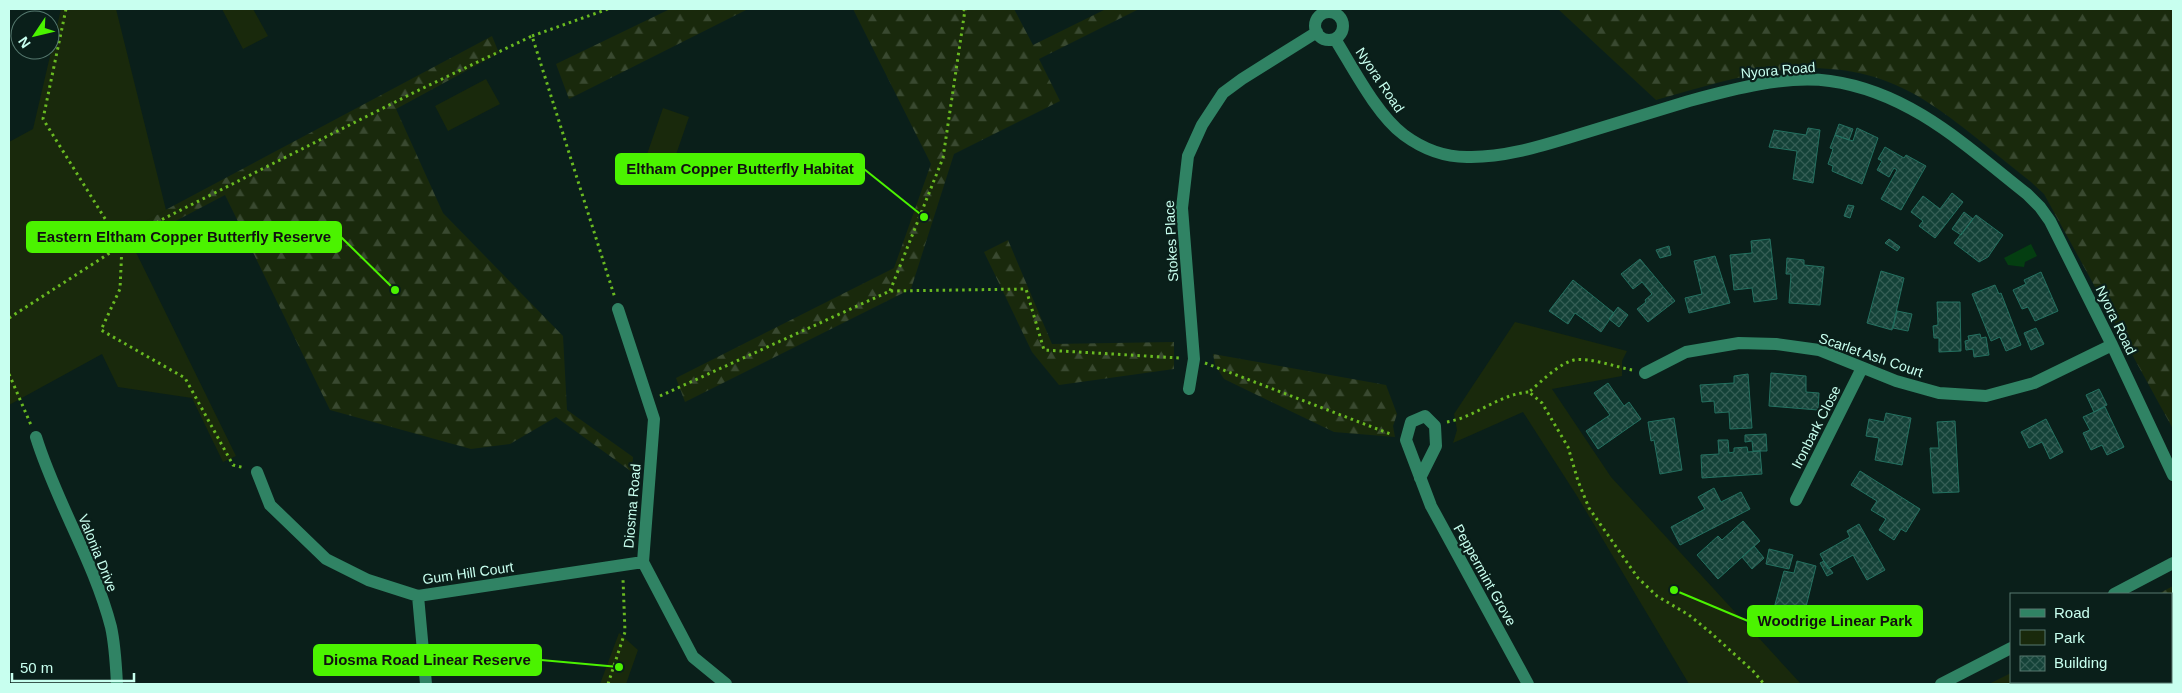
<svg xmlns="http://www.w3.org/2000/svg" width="2182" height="693" font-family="Arial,sans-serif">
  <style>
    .forest { fill: url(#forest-firs) }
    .park { fill: #19290c }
    .water { fill: #043e11 }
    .building { fill: url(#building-cross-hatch); stroke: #247060 }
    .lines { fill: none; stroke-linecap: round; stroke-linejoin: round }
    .path { stroke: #69ba21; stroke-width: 3; stroke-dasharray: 2.5 4; stroke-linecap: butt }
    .minor { stroke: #308364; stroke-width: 12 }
    .labels { text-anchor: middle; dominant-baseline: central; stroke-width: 4.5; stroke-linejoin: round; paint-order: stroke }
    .street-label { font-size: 14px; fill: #c8ffef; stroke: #0a1f1a }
    .leader { fill: none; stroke: #4bf300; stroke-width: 2 }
    .callout-dot { fill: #4bf300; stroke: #0a1f1a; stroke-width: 2 }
    .callout { fill: #4bf300; stroke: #4bf300; stroke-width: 2 }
    .callout-label { font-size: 15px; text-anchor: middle; font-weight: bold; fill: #111 }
  </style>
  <defs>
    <pattern id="forest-firs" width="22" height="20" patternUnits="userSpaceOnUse" patternTransform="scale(1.25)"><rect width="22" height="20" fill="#19290c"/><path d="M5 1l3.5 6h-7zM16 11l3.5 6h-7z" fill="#394930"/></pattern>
    <pattern id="building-cross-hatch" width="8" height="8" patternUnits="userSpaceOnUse" patternTransform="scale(1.25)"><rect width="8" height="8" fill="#144238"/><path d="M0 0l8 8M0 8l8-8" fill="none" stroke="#355e55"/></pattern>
  </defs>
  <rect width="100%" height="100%" fill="#0a1f1a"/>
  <path class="forest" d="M670 9H748L569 99 556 64Z
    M853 9H1014L1033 45 1106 9H1139L1039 59 1060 101 954 154 911 289 685 402 676 378 894 268 931 164Z
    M1558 9H2173V429L2044 194 2031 182C1995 154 1960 122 1921 98 1833 45 1747 74 1656 100Z
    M492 36 499 53 396 109 443 213 563 336 567 410 633 457 632 472 556 417 510 444 471 449 330 410 225 195 132 244 126 231Z
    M1008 240 1052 344 1174 342V369L1059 385 1032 352 984 252Z
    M1213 354 1386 385 1397 414 1393 426 1395 437 1334 432 1224 379 1215 365Z
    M2173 586V684H1989L2011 673V682H2171V594H2158Z"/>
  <path class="park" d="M61 9H116L166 210 126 232 236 456 223 462 192 398 118 387 102 354 9 405V142L33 129Z
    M222 9H253L268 36 243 49Z
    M486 79 500 104 448 131 435 106Z
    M663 108 689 117 670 172 644 163Z
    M1515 322 1627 351 1622 361V376L1552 389 1611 477 1801 684H1689L1577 496 1523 412 1453 443 1457 430 1454 414Z
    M619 633 638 650 626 684H600Z"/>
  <path class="water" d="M2031 244 2037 256 2025 262 2024 267 2008 265 2004 258Z"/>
  <path class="building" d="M1839 124 1853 129 1849 140 1835 135Z
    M1808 128 1820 130 1813 183 1793 179 1797 151 1769 147 1774 130 1806 135Z
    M1857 128 1878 138 1862 184 1832 171 1833 166 1828 164 1833 149 1830 148 1835 135 1853 141Z
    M1885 147 1904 158 1906 155 1926 166 1901 210 1881 199 1897 170 1894 168 1889 177 1877 170 1882 161 1878 159Z
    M1952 193 1963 202 1935 238 1919 226 1923 221 1911 212 1923 196 1940 209Z
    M1848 205 1854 206 1850 218 1844 216Z
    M1964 212 1973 219 1961 235 1952 229Z
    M1976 215 2003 235 1988 257 1979 262 1954 243Z
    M1770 239 1777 299 1754 302 1752 288 1734 290 1730 255 1752 253 1751 241Z
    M1889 239 1900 247 1897 251 1885 243Z
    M1669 246 1671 255 1660 258 1656 250Z
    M1715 256 1730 303 1689 313 1685 298 1702 294 1694 261Z
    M1787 258 1804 260V265L1824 267 1820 305 1789 303 1791 274H1786Z
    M1640 259 1675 301 1648 322 1637 309 1646 302 1645 300 1652 294 1642 282 1633 289 1621 274Z
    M1881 271 1904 278 1892 330 1867 323Z
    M2041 272 2058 311 2035 321 2028 307 2022 309 2013 290 2026 284 2024 280Z
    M1573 280 1614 313 1601 332 1575 313 1568 324 1549 311Z
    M1995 285 1999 294 2001 293 2021 345 2006 351 2000 337 1991 341 1972 294Z
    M1937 302H1960L1961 351 1939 352V338H1934L1933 326 1938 325Z
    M1618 307 1628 315 1619 327 1609 319Z
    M1897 311 1912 314 1908 331 1893 328Z
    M2036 328 2044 344 2031 350 2024 333Z
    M1980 334 1981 338 1986 337 1989 355 1974 357 1973 349 1966 350 1965 341 1969 340 1968 336Z
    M1771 373 1806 376V392L1819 393 1818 410 1769 406Z
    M1748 374 1752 428 1730 429 1729 412 1715 413 1714 401 1702 402 1700 385 1734 383V376Z
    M1608 383 1624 406 1629 402 1641 419 1598 449 1586 431 1610 415 1594 393Z
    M2099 389 2107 405 2094 412 2086 395Z
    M2105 407 2124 447 2107 455 2102 445 2091 450 2083 433 2090 430 2083 417Z
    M1886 413 1911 418 1902 465 1875 460 1879 438 1866 436 1869 419 1884 422Z
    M1674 418 1682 470 1660 474 1654 440 1651 441 1648 422Z
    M2046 419 2063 452 2050 459 2042 442 2029 448 2021 432Z
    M1955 421 1959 492 1933 493 1930 448H1939L1937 422Z
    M1766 434 1767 451H1753L1752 441 1745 442V435Z
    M1718 440H1728L1729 453 1734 452V448L1747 447 1748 452 1760 451 1762 474 1702 478 1701 455 1719 454Z
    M1860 471 1920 509 1906 532 1901 529 1894 540 1879 530 1886 519 1871 510 1877 501 1851 485Z
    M1714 488 1721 502 1741 492 1750 509 1680 545 1671 527 1705 509 1698 497Z
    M1743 521 1760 541 1718 579 1697 555 1718 536 1722 540Z
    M1859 524 1885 570 1867 580 1853 555 1828 569 1820 554 1850 537 1847 531Z
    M1754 546 1764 558 1752 569 1742 557Z
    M1769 549 1793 555 1789 569 1766 564Z
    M1797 561 1816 566 1805 611 1797 609 1796 615 1791 614V617L1773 612 1784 571 1794 573Z
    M1824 561 1833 573 1827 576 1820 563Z"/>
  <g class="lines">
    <path class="path" d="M66 9 43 119 122 246 120 289 101 330 185 378 233 465 245 468
      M532 36 608 9
      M890 291 943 158 965 10 961 9
      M9 318 161 220 417 91 532 36 615 298
      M1205 363 1393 435
      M1632 370C1616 367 1589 357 1574 360 1558 364 1541 382 1529 392L1542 403 1568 447 1578 481 1589 508 1638 578 1657 596 1689 615 1711 633 1753 671 1764 684
      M9 374 31 425
      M660 396 890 291 1026 289 1044 350 1180 358
      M1447 422C1476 417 1499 394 1529 392
      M2171 674 2173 673
      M608 684 625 632 623 579
      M2149 684 2154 682"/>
    <path class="minor" d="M1315 26a14 14 0 1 1 28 0a14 14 0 1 1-28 0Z
      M1335 39C1353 68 1377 115 1404 135 1423 149 1443 157 1467 157 1502 158 1538 147 1571 137 1611 125 1650 113 1689 101 1733 89 1785 75 1830 81 1910 92 1966 146 2027 194L2040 207 2050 221 2112 345 2173 475
      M618 309 654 419 643 562 693 657 726 684
      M1645 373 1686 352 1739 343 1776 344 1819 350 1896 381 1939 393 1986 396 2034 383 2112 345
      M1189 389 1194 359 1182 208 1188 156 1202 125 1223 93 1242 79 1317 32
      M36 437C56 502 94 561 111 627 115 645 116 666 117 684
      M257 472 270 505 326 559 368 580 418 596 643 562
      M1420 478 1436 446 1435 426 1425 416 1411 422 1406 440 1431 506 1528 684
      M1796 500 1862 368
      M2114 594 2173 563
      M418 596 426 684
      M1941 684 2011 648"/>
  </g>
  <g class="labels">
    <g class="street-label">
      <text transform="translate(1778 70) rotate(-5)">Nyora Road</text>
      <text transform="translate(1380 80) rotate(56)">Nyora Road</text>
      <text transform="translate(1171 241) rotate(-93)">Stokes Place</text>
      <text transform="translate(2116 320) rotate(64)">Nyora Road</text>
      <text transform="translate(1871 355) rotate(19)">Scarlet Ash Court</text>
      <text transform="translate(1816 427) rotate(-63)">Ironbark Close</text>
      <text transform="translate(632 506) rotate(-85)">Diosma Road</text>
      <text transform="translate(98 553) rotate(68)">Valonia Drive</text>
      <text transform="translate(468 573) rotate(-8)">Gum Hill Court</text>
      <text transform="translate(1485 575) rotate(61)">Peppermint Grove</text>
    </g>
  </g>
  <path class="leader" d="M924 217L864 169M395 290L341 237M1674 590L1748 621M619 667L541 660"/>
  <g class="callout-dot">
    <circle cx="924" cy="217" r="5"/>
    <circle cx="395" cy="290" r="5"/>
    <circle cx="1674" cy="590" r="5"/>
    <circle cx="619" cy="667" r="5"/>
  </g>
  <g class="callout">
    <rect x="616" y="154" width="248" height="30" rx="5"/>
    <rect x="27" y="222" width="314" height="30" rx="5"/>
    <rect x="1748" y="606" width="174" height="30" rx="5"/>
    <rect x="314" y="645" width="227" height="30" rx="5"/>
  </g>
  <g class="callout-label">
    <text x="740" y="174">Eltham Copper Butterfly Habitat</text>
    <text x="184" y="242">Eastern Eltham Copper Butterfly Reserve</text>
    <text x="1835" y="626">Woodrige Linear Park</text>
    <text x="427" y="665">Diosma Road Linear Reserve</text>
  </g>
  <rect width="2182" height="693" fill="none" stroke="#c8ffef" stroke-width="20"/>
  <rect x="2010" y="593" width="162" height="90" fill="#0a1f1a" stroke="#56796f"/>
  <rect x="2020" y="609" width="25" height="8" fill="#308364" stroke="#56796f"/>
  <text x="2054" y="618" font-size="15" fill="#c8ffef">Road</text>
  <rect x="2020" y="630" width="25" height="15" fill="#19290c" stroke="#56796f"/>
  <text x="2054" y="643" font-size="15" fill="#c8ffef">Park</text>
  <rect x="2020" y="656" width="25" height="15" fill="url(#building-cross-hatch)" stroke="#56796f"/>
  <text x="2054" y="668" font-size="15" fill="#c8ffef">Building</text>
  <g transform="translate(35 35) rotate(235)"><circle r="24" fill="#0a1f1a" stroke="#56796f"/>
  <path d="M0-4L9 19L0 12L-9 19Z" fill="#4bf300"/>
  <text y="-8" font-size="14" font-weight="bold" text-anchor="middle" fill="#c8ffef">N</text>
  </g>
  <path d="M12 673v8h122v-8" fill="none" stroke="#c8ffef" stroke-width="2.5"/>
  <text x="20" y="673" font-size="15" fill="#c8ffef" stroke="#0a1f1a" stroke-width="4" paint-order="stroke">50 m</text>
</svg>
